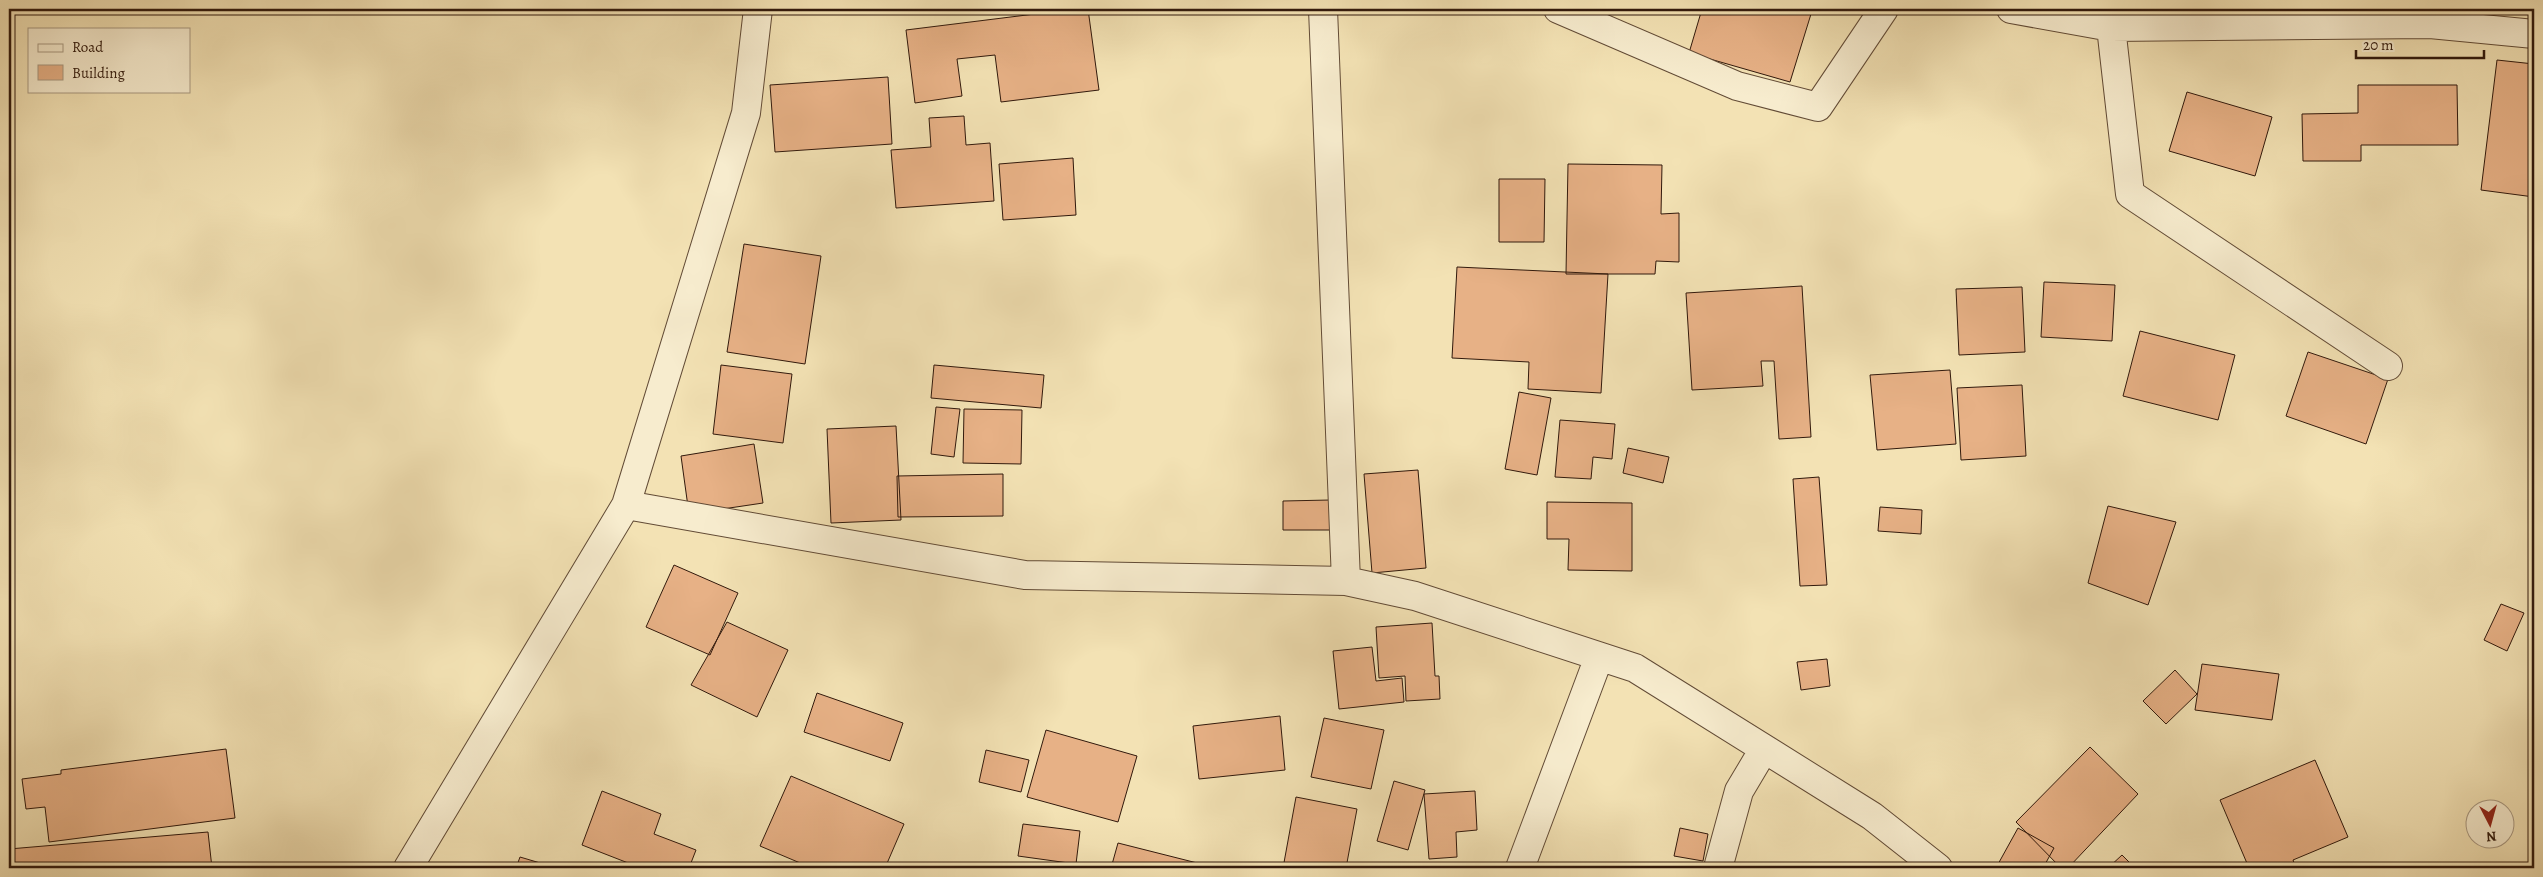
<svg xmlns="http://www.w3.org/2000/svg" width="2543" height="877" font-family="Alegreya,serif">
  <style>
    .building { fill: #e7b186; stroke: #31190c }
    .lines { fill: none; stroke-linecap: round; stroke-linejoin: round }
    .street-casing { stroke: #624b36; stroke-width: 30 }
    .street { stroke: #f7ecce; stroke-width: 28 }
  </style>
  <rect width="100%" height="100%" fill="#f3e2b4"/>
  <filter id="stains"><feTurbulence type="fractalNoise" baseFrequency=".004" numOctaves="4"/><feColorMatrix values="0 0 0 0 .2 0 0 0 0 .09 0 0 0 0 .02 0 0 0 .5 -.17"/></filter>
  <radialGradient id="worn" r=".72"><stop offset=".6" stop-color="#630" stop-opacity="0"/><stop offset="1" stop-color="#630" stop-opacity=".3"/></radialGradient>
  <path class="building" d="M1075 9H1088L1099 90 1001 102 995 55 957 59 962 96 915 103 906 30Z
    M1621 9H1655V12Z
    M1702 9H1794L1811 14 1790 82 1689 53Z
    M2497 60 2534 64V197L2481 190Z
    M888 77 892 144 775 152 770 85Z
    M2358 85H2457L2458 145H2361V161H2303L2302 114 2358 113Z
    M2187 92 2272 117 2255 176 2169 151Z
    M964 116 966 145 990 143 994 201 896 208 891 150 931 147 929 118Z
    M1073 158 1076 215 1003 220 999 164Z
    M1568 164 1662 165 1661 214 1679 213V262L1656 261 1655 274H1566Z
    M1499 179H1545L1544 242H1499Z
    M744 244 821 256 805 364 727 352Z
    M1457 267 1608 274 1601 393 1528 389 1529 362 1452 358Z
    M2044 282 2115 285 2112 341 2041 337Z
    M1802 286 1811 437 1779 439 1774 361H1761L1763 386 1692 390 1686 293Z
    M2022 287 2025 352 1959 355 1956 289Z
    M2140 331 2235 355 2218 420 2123 396Z
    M2308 352 2388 379 2366 444 2286 416Z
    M721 365 792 374 783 443 713 434Z
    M934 365 1044 375 1041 408 931 398Z
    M1950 370 1956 444 1877 450 1870 375Z
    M2022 385 2026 456 1961 460 1957 388Z
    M1519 392 1551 398 1537 475 1505 469Z
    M936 407 960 409 954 457 931 454Z
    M964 409 1022 410 1021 464 963 463Z
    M1560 420 1615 424 1612 459 1593 457 1591 479 1555 477Z
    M896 426 901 520 831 523 827 429Z
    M754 444 763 503 689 514 681 456Z
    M1628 448 1669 457 1663 483 1623 473Z
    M1418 470 1426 568 1372 573 1364 474Z
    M1003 474V516L898 517 897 476Z
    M1819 477 1827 585 1800 586 1793 479Z
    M1330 500 1331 530H1283V501Z
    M1547 502 1632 503V571L1568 570 1569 539H1547Z
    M2108 506 2176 522 2148 605 2088 583Z
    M1880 507 1922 510 1921 534 1878 531Z
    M674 565 738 593 710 655 646 627Z
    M2501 604 2524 613 2507 651 2484 640Z
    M727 622 788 650 757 717 691 685Z
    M1432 623 1435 676H1439L1440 699 1406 701 1405 676 1379 678 1376 627Z
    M1372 647 1376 681 1402 678 1404 702 1339 709 1333 651Z
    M1827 659 1830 686 1801 690 1797 662Z
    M2202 664 2279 674 2272 720 2195 710Z
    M2175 670 2197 694 2166 724 2143 701Z
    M817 693 903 723 890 761 804 732Z
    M1280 716 1285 770 1199 779 1193 726Z
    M1324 718 1384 730 1371 789 1311 777Z
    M1046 730 1137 756 1118 822 1027 797Z
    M2090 747 2138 794 2068 868H2061L2016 822Z
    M226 749 235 818 49 842 45 807 26 809 22 779 61 774V770Z
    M986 750 1029 760 1021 792 979 782Z
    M2315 760 2348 837 2293 860 2296 868H2249L2220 800Z
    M791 776 904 824 885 868H812L760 846Z
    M1394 781 1425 790 1408 850 1377 841Z
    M602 791 661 814 654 834 696 850 689 868H641L582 845Z
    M1475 791 1477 830 1456 832 1457 857 1429 859 1424 794Z
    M1296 797 1357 809 1346 868H1283Z
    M1023 824 1080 831 1076 864 1018 856Z
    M1680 828 1708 834 1703 861 1674 856Z
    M2018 828 2054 848 2043 868H2001L1997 866Z
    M208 832 212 868H9V849Z
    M1118 843 1217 868H1111Z
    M2122 855 2135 868H2108Z
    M520 857 557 868H516Z"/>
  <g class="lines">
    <g class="street-casing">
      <path id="street" d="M1323 9 1346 581
        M1558 9 1737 86 1818 107 1884 9
        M2011 9 2111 27 2430 24 2534 34
        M2111 27 2130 194 2388 366
        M626 505 1025 575 1346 581 1415 596 1635 668 1872 816 1938 868
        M408 868 626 505 746 113 758 9
        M1520 868 1599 657
        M1718 868 1739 791 1764 749"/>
    </g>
    <use href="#street" class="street"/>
  </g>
  <rect width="2543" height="877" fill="none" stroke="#f3e2b4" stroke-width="30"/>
  <rect x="10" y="10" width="2523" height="857" fill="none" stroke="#31190c" stroke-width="2.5"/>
  <rect x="15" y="15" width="2513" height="847" fill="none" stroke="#31190c"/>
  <rect x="28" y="28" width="162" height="65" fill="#f7ecce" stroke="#a89880"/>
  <rect x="38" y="44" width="25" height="8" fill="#f7ecce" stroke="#a89880"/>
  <text x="72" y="52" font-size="15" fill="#31190c">Road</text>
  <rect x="38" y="65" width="25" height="15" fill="#e7b186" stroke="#a89880"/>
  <text x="72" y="78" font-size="15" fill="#31190c">Building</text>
  <g transform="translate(2490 824) rotate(174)"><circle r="24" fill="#f7ecce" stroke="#a89880"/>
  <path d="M0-4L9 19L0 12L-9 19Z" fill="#8f2418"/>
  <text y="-8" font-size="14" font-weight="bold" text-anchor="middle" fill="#31190c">N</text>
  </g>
  <path d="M2356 50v8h128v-8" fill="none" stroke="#31190c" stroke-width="2.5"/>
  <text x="2363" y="50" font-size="15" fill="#31190c" stroke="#f7ecce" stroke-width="4" paint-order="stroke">20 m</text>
  <rect width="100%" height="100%" filter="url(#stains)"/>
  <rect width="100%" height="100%" fill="url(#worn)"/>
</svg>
